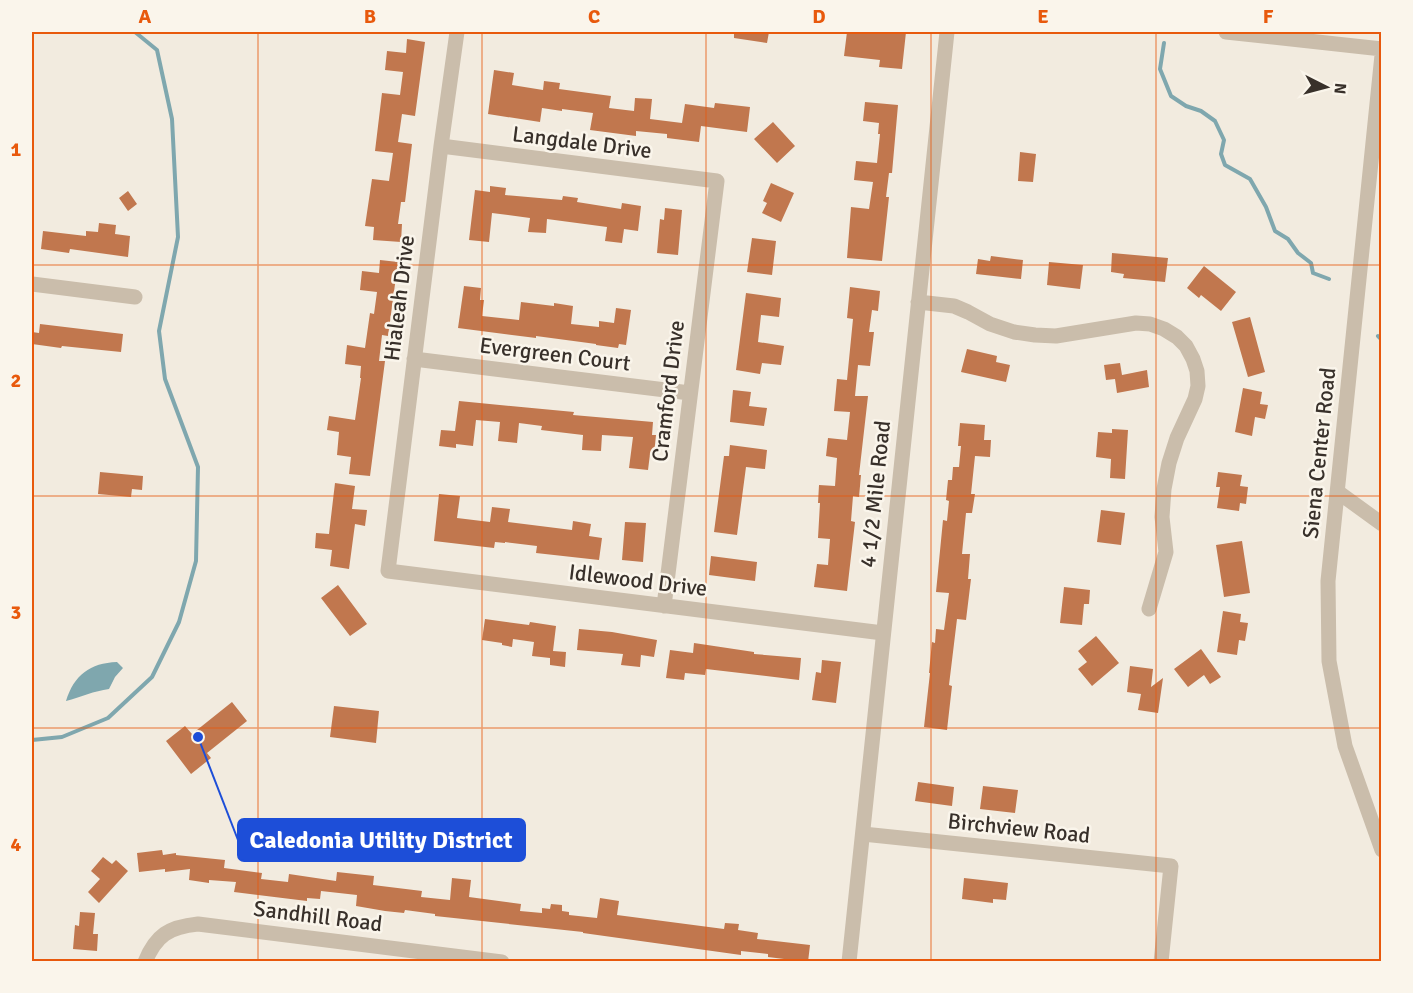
<svg xmlns="http://www.w3.org/2000/svg" width="1413" height="993" font-family="Signika,sans-serif">
  <style>
    .water { fill: #7fa7ae }
    .lines { fill: none; stroke-linecap: round; stroke-linejoin: round }
    .stream { stroke: #7fa7ae; stroke-width: 4 }
    .building { fill: #c1774e }
    .minor { stroke: #cabdab; stroke-width: 15 }
    .grid { fill: none; stroke: #e8590c; stroke-width: 1.5; stroke-opacity: 0.55 }
    .labels { text-anchor: middle; dominant-baseline: central; stroke-width: 5; stroke-linejoin: round; paint-order: stroke }
    .street-label { font-size: 22px; fill: #38302a; stroke: #faf5eb }
    .leader { fill: none; stroke: #1d4ed8; stroke-width: 2 }
    .callout-dot { fill: #1d4ed8; stroke: #faf5eb; stroke-width: 2 }
    .callout { fill: #1d4ed8; stroke: #1d4ed8; stroke-width: 2 }
    .callout-label { font-size: 24px; text-anchor: middle; font-weight: bold; fill: #fff }
    .neatline { fill: none; stroke: #e8590c; stroke-width: 2 }
    .grid-label { font-size: 20px; text-anchor: middle; font-weight: bold; fill: #e8590c }
  </style>
  <rect width="100%" height="100%" fill="#f2ebdf"/>
  <path class="water" d="M117 662 123 668 115 677 109 689C94 691 81 697 66 701 74 675 90 663 117 662Z"/>
  <g class="lines">
    <path class="stream" d="M1164 43 1160 69 1171 96 1186 106 1201 111 1215 121 1224 140 1221 154 1225 165 1250 179 1266 207 1275 231 1288 239 1298 253 1311 263 1313 273 1329 279
      M1378 336 1382 340
      M32 740 62 737 108 718 152 677 179 622 196 561 198 467 165 379 159 331 178 237 172 119 157 50 135 32"/>
  </g>
  <path class="building" d="M734 32H769L767 43 734 38Z
    M847 32H906L902 69 879 67 880 60 844 56Z
    M407 39 425 42 415 116 402 114 398 142 412 144 405 202H401L398 224H402L401 242 373 240 374 227 365 226 372 179 389 181 393 153 375 151 382 93 400 95 403 72 385 70 387 51 406 53Z
    M494 70 514 73 512 85 543 90 544 81 560 83 559 89 611 96 609 108 634 111 635 98 652 99 650 119 682 123 685 104 714 108 715 103 750 107 747 132 701 126 699 142 667 138V134L636 131V136L590 130 593 113 562 109V111L542 108 540 122 488 114Z
    M865 102 898 105 892 173H889L886 197H889L882 261 847 258 851 207 869 209 873 182 854 180 856 161 877 163 880 134H878L879 123 863 121Z
    M773 122 795 146 777 163 754 139Z
    M1020 152 1036 154 1033 182 1018 181Z
    M771 183 794 193 781 222 762 213 767 203 763 201Z
    M490 186 506 188 505 195 562 200 563 196 578 198 577 202 621 209 622 203 641 206 638 231 624 229 622 243 605 241 607 227 547 219 546 233 528 232 530 218 492 213 489 242 469 240 475 190 490 192Z
    M128 191 137 204 128 211 119 198Z
    M665 208 682 210 678 255 657 253 660 219 664 220Z
    M99 223 116 225 115 234 130 236 128 257 70 249 69 253 41 249 43 231 86 236V231L98 232Z
    M752 238 776 241 772 275 747 272Z
    M1112 253 1168 258 1165 282 1123 278 1124 274 1111 272Z
    M991 256 1023 260 1021 279 976 274 978 259 990 261Z
    M380 260 398 262 388 336 382 335 379 361H385L370 476 349 474 351 457 337 455 339 432 327 430 329 416 355 420 361 378H360L361 366 345 364 347 345 365 348 370 313 374 314 377 292 360 290 362 271 379 273Z
    M1049 262 1083 265 1080 289 1047 285Z
    M1204 266 1236 292 1221 311 1201 295 1199 298 1187 288Z
    M464 286 481 288 480 300H484L482 316 519 320 521 302 554 306V303L573 306 571 324 599 327V321L614 323 616 308 631 310 626 345 619 344 618 348 596 345V344L536 336V338L458 328Z
    M850 287 880 291 878 311 872 310 869 332H874L870 366 858 365 855 396H868L859 475H861L859 497 853 496 851 521 855 522 847 591 814 587 817 564 828 565 830 539 818 538 820 503H818L819 485 835 486 837 458 826 456 828 438 847 440 850 412 834 411 837 379 847 380 853 319 847 318Z
    M746 293 781 298 779 317 761 315 758 342 784 346 781 365 762 363 760 374 736 370Z
    M1250 317 1265 372 1248 377 1232 322Z
    M40 324 123 334 121 352 62 346 61 348 32 344V332L39 333Z
    M967 349 997 356 996 362 1010 365 1006 382 961 372Z
    M1120 363 1122 375 1147 370 1149 387 1117 393 1115 379 1106 380 1104 365Z
    M1243 388 1262 392 1260 404 1268 405 1265 419 1255 417 1252 436 1235 432Z
    M733 390 751 392 749 406 767 408 764 426 730 422Z
    M459 401 574 412 573 415 653 422 652 435H656L654 454H650L648 470 629 468 633 437 602 435 601 451 582 450 583 435 541 430 542 426 519 423 517 443 498 441 500 422 476 420 473 446 456 444V448L439 446 441 430 455 431Z
    M960 423 985 425 984 440H991L990 457 975 456 971 494H975L972 513H966L962 554H970L968 579H971L966 620 957 619 949 685 952 686 947 730 924 727 930 673H929L932 642 935 643 936 629 944 630 949 593 936 592 943 520 947 521 949 501 946 500 948 480H952L953 467H959L961 446H958Z
    M1112 429 1128 430 1125 479 1110 478 1111 459 1096 457 1098 432 1112 433Z
    M730 445 767 450 765 469 746 467 737 535 714 532 724 456H729Z
    M100 472 143 476 142 490 132 489 131 497 98 494Z
    M1218 472 1242 475 1240 486 1248 487 1246 504 1240 503 1239 511 1217 508 1220 487H1216Z
    M335 483 355 486 352 509 367 510 365 526 355 524 349 569 330 566 332 550 315 548 316 533 329 534Z
    M439 494 460 496 457 518 490 522 492 507 510 509 508 522 572 530 573 521 591 524 589 536 602 538 599 560 536 553 537 546 505 542V543L495 542 494 548 434 541Z
    M1101 510 1125 513 1121 545 1097 542Z
    M625 522 646 523 643 562 622 560Z
    M1242 541 1250 593 1224 597 1216 545Z
    M711 556 757 562 755 581 709 575Z
    M338 585 367 624 350 636 321 598Z
    M1064 587 1090 590 1089 604H1084L1082 625 1060 623Z
    M1223 611 1241 614 1240 622 1248 623 1245 641 1239 640 1237 655 1217 652Z
    M485 619 529 625 530 622 556 626 553 651 566 652 565 667 550 665V658L532 656 534 642 513 639 512 647 502 645V643L482 640Z
    M579 629 612 632 657 640 654 657 641 655 640 667 621 665 623 654 577 650Z
    M1096 636 1119 663 1092 686 1078 669 1087 662 1078 651Z
    M694 643 754 652V654L801 658 799 680 706 669 705 675 685 673 684 680 666 678 670 650 693 653Z
    M1201 649 1221 677 1210 684 1204 675 1188 687 1174 669Z
    M822 660 841 662 836 703 812 700 816 672 821 673Z
    M1130 666 1153 669 1151 687 1163 678 1158 713 1138 710 1141 694 1127 692Z
    M232 702 247 721 207 753 211 758 191 774 166 741 185 726 192 734Z
    M334 706 379 711 376 743 330 737Z
    M918 782 954 787 952 806 915 801Z
    M983 786 1018 790 1015 813 980 809Z
    M162 850 163 855 176 853V855L225 860 224 868 262 873 261 879 288 882 289 874 336 881 337 872 374 876 373 885 422 891 421 897 450 900 452 878 471 880 469 897 521 904 520 911 542 913V908L550 909 551 904 562 905V911L569 912V915L597 918 600 898 619 901 617 915 724 929 725 923 739 924 738 930 758 933 757 939 810 945 808 962 768 957V954L741 951V955L583 933V932L435 916V914L405 910 404 913 385 911 356 906 357 895 321 891 320 899 307 898V901L234 892 236 882 209 880V883L189 880 190 869 165 872V869L139 872 137 853Z
    M103 857 112 864 116 860 128 871 99 903 88 892 100 879 91 871Z
    M964 878 1008 883 1006 900 993 899V903L962 899Z
    M80 912 95 913 93 934H98L97 951 73 949 75 925 79 926Z"/>
  <g class="lines">
    <path class="minor" d="M457 32 441 146 388 571 883 633
      M1226 32 1382 49
      M1382 55 1328 581 1329 661 1345 746 1382 850
      M441 146 717 181 664 606
      M32 284 135 297
      M918 302 954 306 968 312 990 324 1014 332 1035 335 1056 336 1136 323 1150 324 1164 329 1177 337 1186 346 1193 359 1197 371 1198 386 1195 399 1177 438 1169 463 1164 489 1162 517 1166 552 1149 609
      M414 359 690 393
      M1338 492 1382 524
      M863 834 1171 866 1161 962
      M145 962C156 935 169 927 198 924L502 962
      M849 962 947 32"/>
  </g>
  <path class="grid" d="M258 32V962M482 32V962M706 32V962M931 32V962M1156 32V962M32 265H1382M32 496H1382M32 728H1382"/>
  <g class="labels">
    <g class="street-label">
      <text transform="translate(582 142) rotate(7)">Langdale Drive</text>
      <text transform="translate(399 298) rotate(-83)">Hialeah Drive</text>
      <text transform="translate(555 354) rotate(7)">Evergreen Court</text>
      <text transform="translate(668 391) rotate(-83)">Cramford Drive</text>
      <text transform="translate(1319 453) rotate(-84)">Siena Center Road</text>
      <text transform="translate(875 494) rotate(-84)">4 1/2 Mile Road</text>
      <text transform="translate(638 580) rotate(7)">Idlewood Drive</text>
      <text transform="translate(1019 828) rotate(6)">Birchview Road</text>
      <text transform="translate(318 916) rotate(7)">Sandhill Road</text>
    </g>
  </g>
  <path class="leader" d="M198 737L238 840"/>
  <circle class="callout-dot" cx="198" cy="737" r="6"/>
  <rect class="callout" x="238" y="819" width="287" height="42" rx="6"/>
  <g class="callout-label">
    <text x="381" y="848">Caledonia Utility District</text>
  </g>
  <rect width="1413" height="993" fill="none" stroke="#faf5eb" stroke-width="66"/>
  <g transform="translate(1326 87) rotate(96)" stroke="#faf5eb" stroke-width="4.5" paint-order="stroke">
  <path d="M0-4.5L10 22L0 15L-10 22Z" fill="#38302a"/>
  <text y="-9" font-size="16" font-weight="bold" text-anchor="middle" fill="#38302a">N</text>
  </g>
  <rect x="33" y="33" width="1347" height="927" class="neatline"/>
  <g class="grid-label">
    <text x="145" y="23">A</text>
    <text x="370" y="23">B</text>
    <text x="594" y="23">C</text>
    <text x="819" y="23">D</text>
    <text x="1043" y="23">E</text>
    <text x="1268" y="23">F</text>
    <text x="16" y="156">1</text>
    <text x="16" y="387">2</text>
    <text x="16" y="619">3</text>
    <text x="16" y="851">4</text>
  </g>
</svg>
